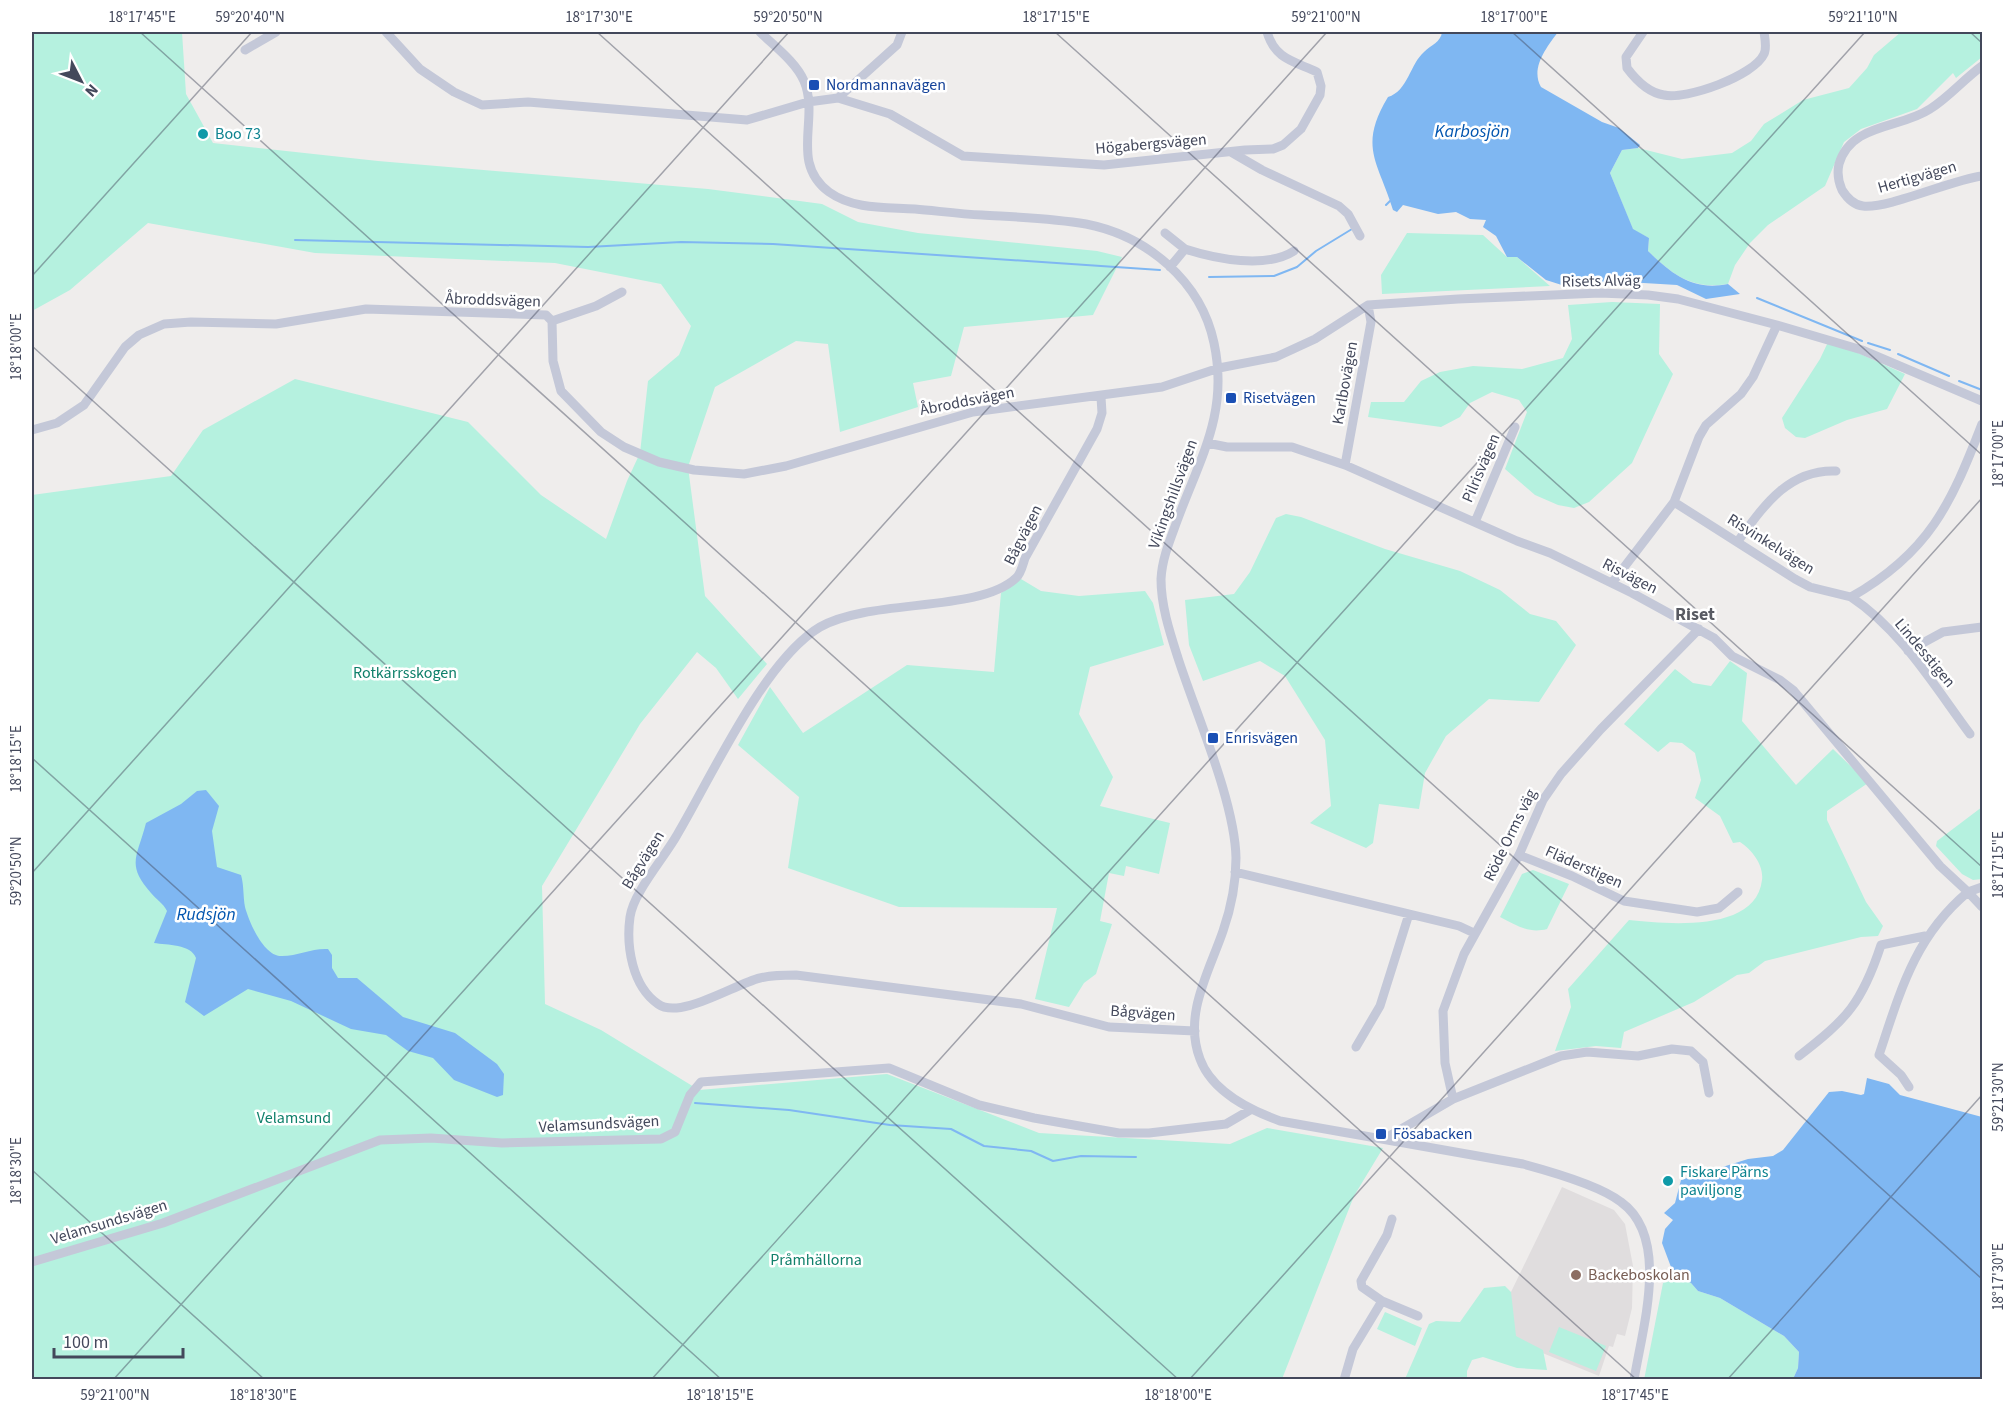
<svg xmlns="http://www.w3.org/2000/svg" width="2014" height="1411" font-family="'Source Sans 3',sans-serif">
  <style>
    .education { fill: #e0ddde }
    .green { fill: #b5f1df }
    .water { fill: #7fb7f2 }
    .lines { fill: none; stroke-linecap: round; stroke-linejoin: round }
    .stream { stroke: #7fb7f2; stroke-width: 2 }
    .minor { stroke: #c4c8d8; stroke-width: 9 }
    .ticks { fill: none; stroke: #43485b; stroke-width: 1.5; stroke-opacity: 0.45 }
    .transit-dot { fill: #1a4fb4; stroke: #fff; stroke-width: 2 }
    .culture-dot { fill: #0f9aa8; stroke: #fff; stroke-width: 2 }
    .education-dot { fill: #8d6e63; stroke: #fff; stroke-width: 2 }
    .labels { text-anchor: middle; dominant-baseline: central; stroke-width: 5; stroke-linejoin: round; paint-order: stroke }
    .transit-label { font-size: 16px; fill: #164399; stroke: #fff; text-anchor: start }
    .culture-label { font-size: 16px; fill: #0d838f; stroke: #fff; text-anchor: start }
    .street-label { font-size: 16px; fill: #43485b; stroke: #fff }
    .park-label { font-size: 16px; fill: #10806b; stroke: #fff }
    .education-label { font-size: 16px; fill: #785e54; stroke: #fff; text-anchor: start }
    .water-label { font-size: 18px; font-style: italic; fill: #0255af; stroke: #fff }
    .neighbourhood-label { font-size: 18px; font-weight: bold; fill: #585a62; stroke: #fff }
    .neatline { fill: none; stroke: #43485b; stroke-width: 2 }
    .ticks-label { font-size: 15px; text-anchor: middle; fill: #43485b }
  </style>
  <rect width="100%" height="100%" fill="#efedec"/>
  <path class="education" d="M1562 1187 1614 1210 1625 1224 1633 1266 1632 1308 1625 1336 1617 1334 1613 1347 1609 1346 1599 1376 1496 1334 1511 1292Z"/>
  <path class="green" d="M32 32H182L186 94 213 143 378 161 708 189 822 204 858 222 918 233 1097 251 1122 257 1093 315 964 327 951 376 913 383 918 407 840 432 828 344 796 341 715 387 688 467 705 596 767 664 738 699 716 668 697 652 640 724 542 886 545 1004 601 1030 699 1090 887 1074 1039 1133 1230 1144 1267 1128 1383 1148 1354 1196 1282 1379H32V495L171 476 203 430 295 379 468 422 541 495 606 539 627 481 640 453 648 381 679 355 691 326 661 284 555 263 315 253 148 223 70 290 32 311Z
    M1901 32H1982V57L1956 78 1953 73 1917 109 1861 129 1844 142 1825 186 1768 225 1750 243 1735 265 1728 284C1692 290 1673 275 1648 251L1649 238 1633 230 1610 173 1622 150 1638 148 1682 159 1732 153 1751 141 1764 124 1803 100 1849 88 1867 68 1874 55Z
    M1407 233 1483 235 1507 257H1517L1550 286 1382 294 1381 275Z
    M1612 302 1660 304 1659 354 1673 374 1632 463 1589 502 1574 508 1558 505 1535 495 1505 469 1527 412 1519 400 1492 392 1470 403 1460 417 1441 427 1368 417 1371 402H1404L1421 381 1440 372 1473 366 1522 369 1563 358 1572 339 1568 305Z
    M1829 340 1905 374 1887 409 1847 420 1805 438 1796 437 1785 428 1782 418 1820 359Z
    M1286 514 1301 517 1385 549 1460 571 1500 590 1530 614 1556 621 1576 645 1539 702 1489 699 1446 736 1425 773 1419 809 1379 804 1373 843 1366 848 1310 823 1331 806 1325 740 1285 676 1260 661 1203 681 1189 645 1185 600 1234 594 1250 572 1276 518Z
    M1021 579 1041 591 1079 596 1145 591 1153 603 1164 645 1090 667 1079 714 1113 777 1100 806 1170 823 1159 874 1126 866 1124 876 1109 873 1100 921 1112 924 1096 974 1084 983 1069 1007 1035 999 1057 908 899 907 788 868 799 797 738 745 770 687 803 733 907 665 994 672 1001 593Z
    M1730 661 1747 673 1742 721 1796 785 1833 749 1868 783 1827 811V820L1866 902 1883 926 1878 936 1861 937 1765 961 1749 973 1737 975 1694 1002 1624 1032 1621 1048 1596 1046 1555 1051 1571 1007 1568 989 1629 920C1667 924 1756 933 1762 880 1764 865 1752 850 1740 842L1733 843 1720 816 1695 798 1701 780 1695 753 1682 743 1670 742 1658 752 1624 724 1675 669 1693 683 1711 686Z
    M1982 807V879L1973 880 1962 874 1936 846 1937 841Z
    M1533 870 1569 884 1547 929C1529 934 1516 925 1500 917L1522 874Z
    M1674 1275 1691 1283 1698 1291 1720 1298 1784 1336 1799 1352 1798 1368 1793 1379 1644 1380 1663 1283Z
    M1505 1286 1511 1292 1516 1336 1543 1350 1547 1370 1517 1368 1483 1357 1472 1360 1467 1371V1379H1405L1429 1324 1436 1321 1460 1322 1484 1288Z
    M1385 1312 1422 1328 1415 1346 1377 1329Z
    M1559 1327 1606 1346 1596 1371 1549 1352Z"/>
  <path class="water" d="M1442 32H1558C1547 47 1530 68 1541 87L1602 122 1619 128 1640 145 1638 148 1622 150 1610 173 1633 229 1649 238 1648 251C1673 275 1693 291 1728 284L1740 294 1706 299 1677 285 1627 282 1568 287 1546 280 1517 257H1507L1496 236 1483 227 1486 220 1470 219 1456 212 1438 214 1403 205 1397 212 1393 210C1378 161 1358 147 1388 97 1408 91 1410 64 1424 52 1431 45 1441 42 1442 32Z
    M206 790 219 806 212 831 217 867 241 875C244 885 243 896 245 907 249 922 264 957 282 956 298 956 312 948 328 949L332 955V968L338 978H357L403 1017 455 1033 497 1064 504 1074 503 1095 497 1097 454 1080 433 1058 408 1051 386 1035 351 1029 291 1001 248 989 204 1016 185 1002 196 958C191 944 167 945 154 943L167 911C163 903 157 900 151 893 126 864 137 858 146 823L181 804 197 791Z
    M1867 1078 1889 1084 1900 1095 1982 1117V1379L1829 1380 1825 1377 1822 1379H1793L1798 1368 1799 1352 1784 1336 1720 1298 1698 1291 1691 1283 1674 1275 1662 1243 1665 1229 1673 1220 1664 1213 1675 1203 1681 1180 1748 1159 1773 1156 1783 1150 1829 1092 1842 1091 1861 1095 1864 1094Z"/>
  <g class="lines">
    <path class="stream" d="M1386 205 1390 201
      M295 240 588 247 681 242 773 244 1160 270
      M1209 277 1274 276 1297 267 1316 251 1352 229
      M1757 298 1862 341
      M1868 343 1890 350
      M1898 354 1949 376
      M1959 381 1982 390
      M695 1103 789 1110 890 1125 951 1129 984 1146 1031 1151 1053 1161 1081 1156 1136 1157"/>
    <path class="minor" d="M386 32 420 69 454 92 482 105 528 102 747 120 808 102 838 98 890 114 963 156 1104 165 1245 150 1273 149 1283 145 1301 129 1320 95 1321 86 1317 72C1293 61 1275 59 1267 32
      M760 32C774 46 796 62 804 81 820 119 789 162 829 192 854 210 887 207 915 209 938 211 960 214 982 215 1016 217 1052 218 1086 224 1147 236 1201 281 1214 343 1229 413 1200 458 1177 521 1170 540 1162 559 1161 579 1161 606 1170 633 1178 658 1196 714 1235 802 1236 858 1236 882 1231 908 1223 931 1209 972 1183 1015 1200 1059 1212 1092 1250 1110 1280 1121L1523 1164C1549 1171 1601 1186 1621 1202 1671 1238 1642 1329 1634 1380
      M1643 32 1626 57 1627 68C1636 80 1649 93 1664 95 1686 100 1754 76 1764 54 1767 48 1765 39 1764 32
      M245 50 276 32
      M1982 66C1964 79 1948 98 1930 109 1900 129 1851 123 1839 164 1837 173 1838 181 1842 190 1847 198 1853 205 1863 206 1888 209 1951 180 1982 176
      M838 98 897 45 902 32
      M1231 152 1262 170 1339 206 1348 214 1360 236
      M1165 233 1185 249 1170 267
      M1185 249C1216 259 1266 269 1294 251
      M552 321 596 306 622 292
      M1101 397 1102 413 1097 429 1025 558C1023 564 1021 574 1016 578 979 613 871 598 820 627 764 660 711 778 677 835 664 858 633 893 630 917 626 946 632 986 658 1004 680 1020 735 984 760 978 772 975 784 975 796 975L1021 1004 1109 1027 1195 1031
      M32 430 57 423 84 405 125 347 139 335 164 324 191 322 276 324 366 309 546 315 552 321 553 361 561 391 601 432 624 447 659 462 694 470 744 474 786 466 973 412 1162 387 1219 368 1276 357 1315 339 1368 305 1458 299 1600 293 1648 295 1678 299 1777 325 1862 350 1982 401
      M1207 443 1227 447H1292L1345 465 1517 541 1550 553 1632 593 1714 638 1732 656 1780 680 1793 690 1940 866 1968 892 1982 887
      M1345 465 1371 322 1368 305
      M1674 502 1795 579 1810 587 1851 597C1929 553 1951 504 1982 424
      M1475 522 1515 427
      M1738 541C1763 507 1788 469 1836 471
      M1612 583 1674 502 1699 437 1706 425 1741 394 1753 377 1777 325
      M1851 597C1901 630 1935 687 1970 734
      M1908 651 1943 632 1982 627
      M1519 855 1572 876 1624 901 1697 912 1719 908 1738 892
      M1235 872 1459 926 1474 933
      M1356 1047 1380 1006 1409 914
      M1799 1056C1847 1019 1862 1003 1881 945L1925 936
      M1909 1087 1901 1075 1879 1055C1900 992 1915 936 1968 892L1982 907
      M1453 1099 1445 1063 1443 1011 1464 954 1519 855 1543 800 1561 774 1601 729 1699 629
      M1386 1138 1453 1099 1561 1056 1587 1052 1638 1056 1672 1049 1691 1051 1703 1062 1709 1093
      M32 1262 163 1223 380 1140 431 1138 502 1143 661 1139 675 1132 690 1095 701 1082 889 1068 979 1105 1034 1118 1119 1133H1149L1226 1124 1250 1110
      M1382 1301 1362 1287 1361 1281 1387 1235 1392 1219
      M1344 1380 1353 1349 1382 1301 1418 1316"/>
  </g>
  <path class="ticks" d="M140 32 1637 1380M597 32 1982 1279M1055 32 1982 867M1512 32 1982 455M1970 32 1982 43M32 276 252 32M32 346 1179 1380M32 758 722 1380M32 873 789 32M32 1170 265 1380M113 1380 1327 32M651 1380 1865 32M1189 1380 1982 498M1727 1380 1982 1095"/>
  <g class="transit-dot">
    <rect x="808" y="79" width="12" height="12" rx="3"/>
    <rect x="1225" y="392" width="12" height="12" rx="3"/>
    <rect x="1207" y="732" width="12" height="12" rx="3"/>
    <rect x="1375" y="1128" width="12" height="12" rx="3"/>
  </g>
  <g class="culture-dot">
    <circle cx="203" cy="134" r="6"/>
    <circle cx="1668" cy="1181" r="6"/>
  </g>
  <circle class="education-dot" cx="1576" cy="1275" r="6"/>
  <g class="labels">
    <g class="transit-label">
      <text x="826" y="85">Nordmannavägen</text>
      <text x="1243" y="398">Risetvägen</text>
      <text x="1225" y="738">Enrisvägen</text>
      <text x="1393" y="1134">Fösabacken</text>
    </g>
    <g class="culture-label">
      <text x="215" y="134">Boo 73</text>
      <text x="1680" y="1172">Fiskare Pärns<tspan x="1680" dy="18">paviljong</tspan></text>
    </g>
    <g class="street-label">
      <text transform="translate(1151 144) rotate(-5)">Högabergsvägen</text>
      <text transform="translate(1917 177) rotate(-16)">Hertigvägen</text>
      <text transform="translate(1601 281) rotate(-1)">Risets Alväg</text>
      <text transform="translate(493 300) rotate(2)">Åbroddsvägen</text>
      <text transform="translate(1345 383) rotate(-80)">Karlbovägen</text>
      <text transform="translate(967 401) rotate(-11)">Åbroddsvägen</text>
      <text transform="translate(1481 468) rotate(-67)">Pilrisvägen</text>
      <text transform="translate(1173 494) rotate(-70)">Vikingshillsvägen</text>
      <text transform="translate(1023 535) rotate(-63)">Bågvägen</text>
      <text transform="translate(1771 544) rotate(32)">Risvinkelvägen</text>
      <text transform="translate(1630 576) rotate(27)">Risvägen</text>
      <text transform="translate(1925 653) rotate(50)">Lindesstigen</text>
      <text transform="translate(1510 835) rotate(-64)">Röde Orms väg</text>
      <text transform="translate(643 860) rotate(-58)">Bågvägen</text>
      <text transform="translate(1584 867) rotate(24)">Fläderstigen</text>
      <text transform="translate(1143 1013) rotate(4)">Bågvägen</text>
      <text transform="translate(599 1124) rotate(-3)">Velamsundsvägen</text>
      <text transform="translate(109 1222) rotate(-17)">Velamsundsvägen</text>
    </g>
    <g class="park-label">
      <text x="405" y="673">Rotkärrsskogen</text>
      <text x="294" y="1118">Velamsund</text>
      <text x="816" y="1260">Pråmhällorna</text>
    </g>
    <g class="education-label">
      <text x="1588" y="1275">Backeboskolan</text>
    </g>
    <g class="water-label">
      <text x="1472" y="131">Karbosjön</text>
      <text x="206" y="914">Rudsjön</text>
    </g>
    <g class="neighbourhood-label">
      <text x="1695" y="614">Riset</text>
    </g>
  </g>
  <rect width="2014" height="1411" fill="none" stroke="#ffffff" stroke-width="66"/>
  <g transform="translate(81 81) rotate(132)" stroke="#ffffff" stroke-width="4.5" paint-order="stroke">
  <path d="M0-4.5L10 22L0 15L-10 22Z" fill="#43485b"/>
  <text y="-9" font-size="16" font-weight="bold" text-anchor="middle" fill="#43485b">N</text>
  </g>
  <path d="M54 1348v9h129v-9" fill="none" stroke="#43485b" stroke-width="3"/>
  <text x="63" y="1348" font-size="18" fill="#43485b" stroke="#ffffff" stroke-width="4.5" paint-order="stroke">100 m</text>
  <rect x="33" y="33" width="1948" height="1345" class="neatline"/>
  <g class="ticks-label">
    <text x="142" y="22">18°17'45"E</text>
    <text x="250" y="22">59°20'40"N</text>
    <text x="599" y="22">18°17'30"E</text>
    <text x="788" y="22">59°20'50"N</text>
    <text x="1056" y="22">18°17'15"E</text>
    <text x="1326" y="22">59°21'00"N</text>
    <text x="1514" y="22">18°17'00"E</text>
    <text x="1863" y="22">59°21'10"N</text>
    <text transform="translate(16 347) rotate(-90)" y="5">18°18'00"E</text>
    <text transform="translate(1998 454) rotate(-90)" y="5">18°17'00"E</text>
    <text transform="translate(16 759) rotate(-90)" y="5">18°18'15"E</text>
    <text transform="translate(1998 865) rotate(-90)" y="5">18°17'15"E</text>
    <text transform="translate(16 871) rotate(-90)" y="5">59°20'50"N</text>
    <text transform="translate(1998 1097) rotate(-90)" y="5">59°21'30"N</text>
    <text transform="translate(16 1171) rotate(-90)" y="5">18°18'30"E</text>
    <text transform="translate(1998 1277) rotate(-90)" y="5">18°17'30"E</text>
    <text x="115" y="1400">59°21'00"N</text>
    <text x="263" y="1400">18°18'30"E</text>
    <text x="720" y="1400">18°18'15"E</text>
    <text x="1178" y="1400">18°18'00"E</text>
    <text x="1635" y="1400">18°17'45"E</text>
  </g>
</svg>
